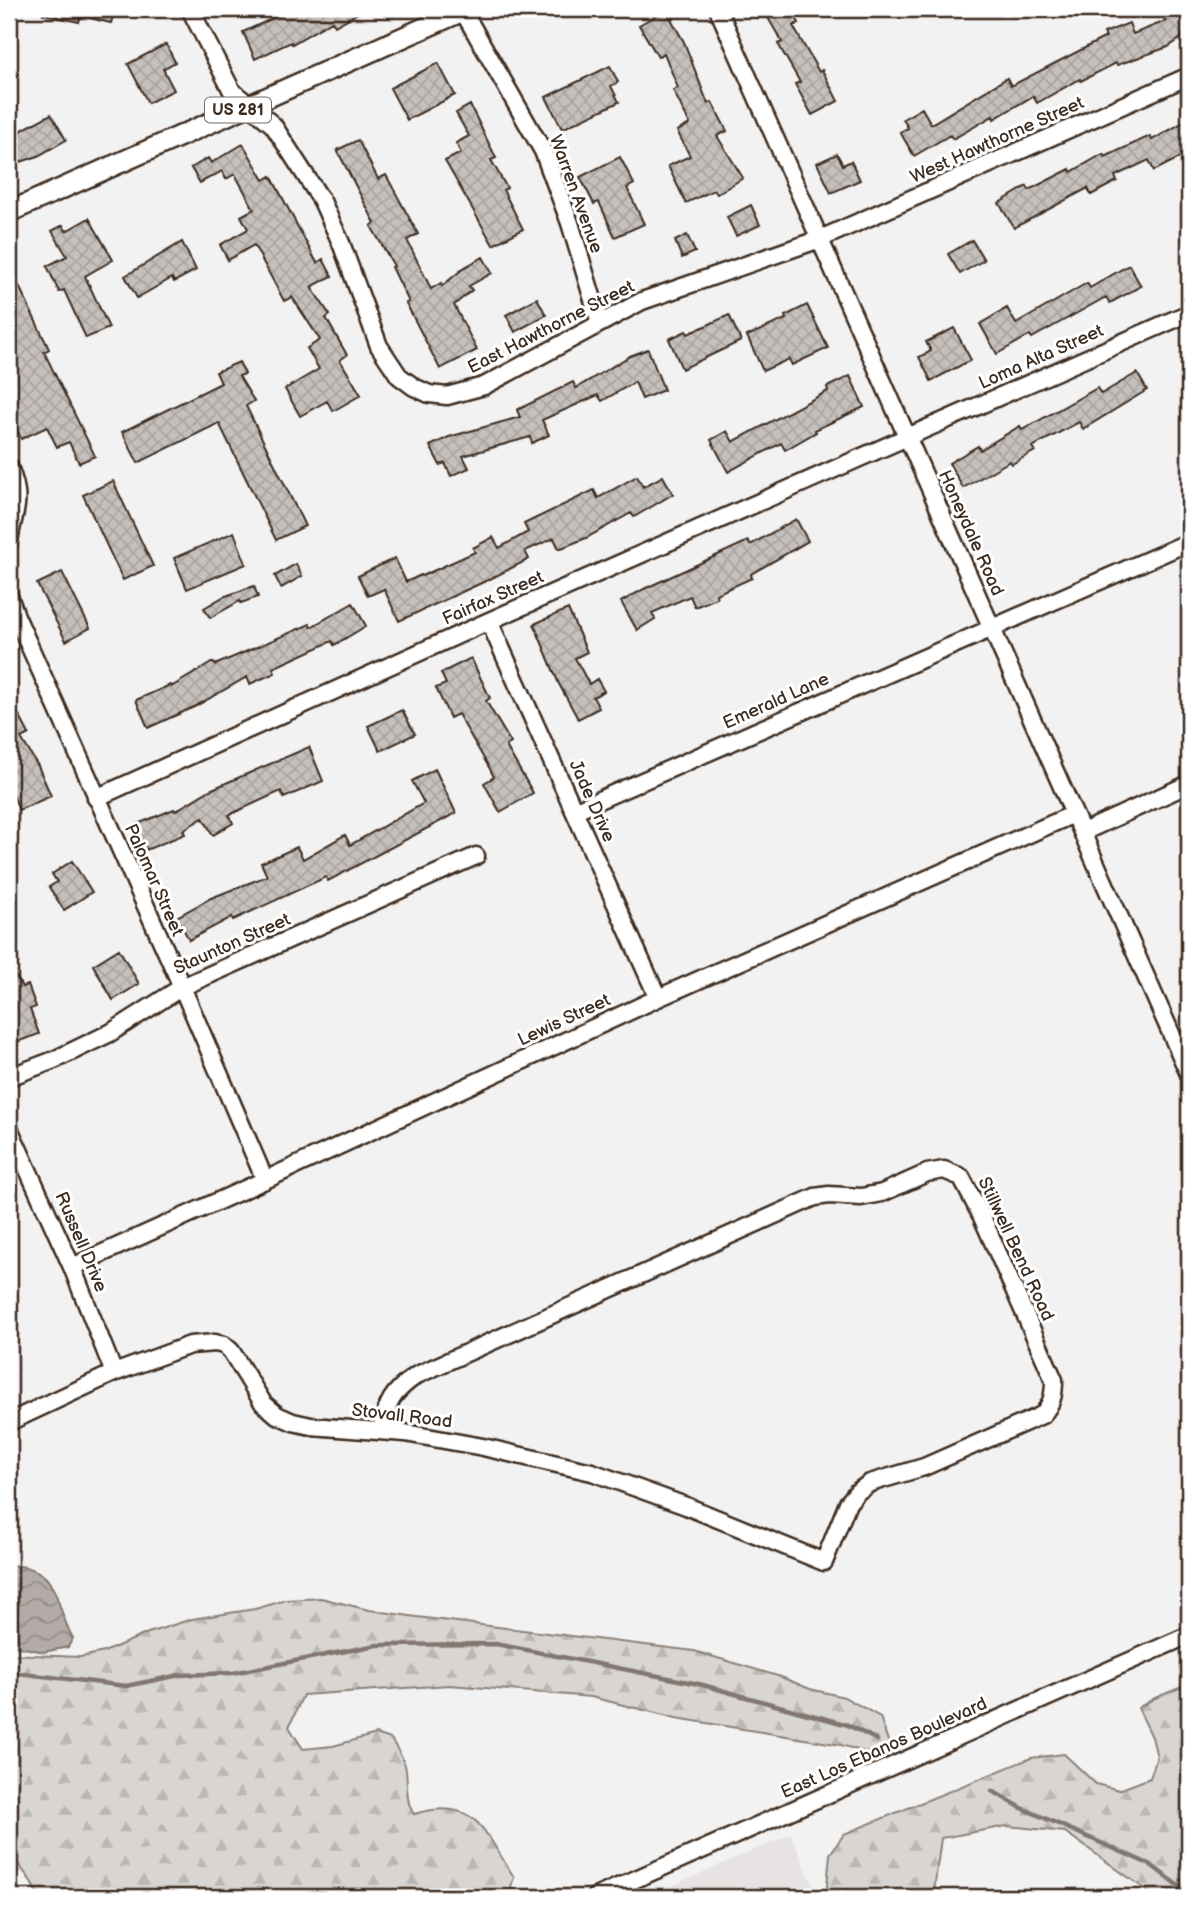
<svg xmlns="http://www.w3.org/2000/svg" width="1198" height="1906" font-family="'Balsamiq Sans',sans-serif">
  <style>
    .built { fill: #e6e3e2 }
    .forest { fill: url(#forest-firs); stroke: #8a8078; stroke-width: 2 }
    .water { fill: url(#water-waves); stroke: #827770; stroke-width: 2 }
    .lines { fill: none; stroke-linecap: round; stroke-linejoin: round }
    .stream { stroke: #827770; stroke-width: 4.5 }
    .building { fill: url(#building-cross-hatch); stroke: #3b2a1e; stroke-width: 2 }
    .minor-casing { stroke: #3b2a1e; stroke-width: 21 }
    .major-casing { stroke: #3b2a1e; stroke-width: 24 }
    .minor { stroke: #fff; stroke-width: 16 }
    .major { stroke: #fff; stroke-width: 19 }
    .labels { text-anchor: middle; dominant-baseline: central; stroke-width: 6; stroke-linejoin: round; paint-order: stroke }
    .shield { fill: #fff; stroke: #766a62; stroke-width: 2 }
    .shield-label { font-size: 16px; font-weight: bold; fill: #3b2a1e }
    .street-label { font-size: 18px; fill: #3b2a1e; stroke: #fff }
  </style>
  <defs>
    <pattern id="forest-firs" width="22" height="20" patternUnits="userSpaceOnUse" patternTransform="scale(1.75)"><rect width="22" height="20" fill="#d8d5d2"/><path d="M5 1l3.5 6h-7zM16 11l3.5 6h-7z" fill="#bab7b4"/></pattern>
    <pattern id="water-waves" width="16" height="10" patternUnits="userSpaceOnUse" patternTransform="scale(1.75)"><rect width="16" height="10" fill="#b2aba7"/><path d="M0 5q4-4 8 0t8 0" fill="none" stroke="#928b87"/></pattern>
    <pattern id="building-cross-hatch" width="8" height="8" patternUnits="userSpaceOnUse" patternTransform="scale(1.75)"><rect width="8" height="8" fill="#c6c0bd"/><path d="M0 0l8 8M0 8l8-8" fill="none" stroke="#aba5a2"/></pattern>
  </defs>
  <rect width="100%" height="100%" fill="#f3f2f2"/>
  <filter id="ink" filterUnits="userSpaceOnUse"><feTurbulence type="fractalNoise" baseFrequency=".0143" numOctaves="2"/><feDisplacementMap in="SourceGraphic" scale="14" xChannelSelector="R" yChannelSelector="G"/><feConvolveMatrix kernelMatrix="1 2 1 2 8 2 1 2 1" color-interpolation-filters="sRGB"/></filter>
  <g filter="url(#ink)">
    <path class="built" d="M791 1834 818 1897H646Z"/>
    <path class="forest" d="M321 1598 369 1610 417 1617 694 1651 781 1677 810 1689 844 1697 880 1717 893 1756H878L841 1745 676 1718 591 1697 450 1685 303 1695 289 1727 303 1749 333 1746 376 1734 391 1739C396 1747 402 1756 405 1765 409 1782 404 1800 414 1814 477 1796 483 1831 514 1877L509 1893 504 1897H39L28 1877 9 1852V1654L81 1657 104 1652 148 1633 192 1619 255 1609 286 1600Z
      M1189 1684V1897H1156L1065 1832 1007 1826 941 1838 934 1891 937 1897H826L830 1854 844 1834 1031 1758 1064 1754 1096 1784 1119 1790 1150 1778 1157 1757 1152 1737 1138 1708 1155 1698Z"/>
    <path class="water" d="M9 1565C63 1567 52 1602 73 1638L68 1647 44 1652 9 1645Z"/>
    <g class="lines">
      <path class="stream" d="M9 1672 126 1686 180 1675 233 1673 377 1645 496 1644 699 1684 848 1725 877 1740
        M992 1791 1022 1808 1151 1865 1189 1894"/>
    </g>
    <path class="building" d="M44 9H115L111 23 81 16 79 22 43 14Z
      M293 9H365L335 26 332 21 292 44 291 42 255 59 243 32Z
      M763 9H791L799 23 793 26 819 72 822 70 838 101 812 115 795 84 800 82 778 44 782 42Z
      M1176 9H1183L1189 18V33L1168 47 1117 65 1116 63 1081 81 1080 79 1037 103 1033 96 994 119 993 116 953 139 950 135 914 156 900 132 908 128 903 119 922 108 931 124 1007 78 1011 86 1106 37 1104 33 1129 23 1133 34 1166 21 1164 17Z
      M666 10 684 42 708 104 712 102 727 131 717 136 743 178 717 194 714 190 686 203 668 166 690 156 677 131 690 124 673 90 678 88 664 53 658 57 639 25Z
      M166 44 175 62 163 69 174 90 148 103 128 64Z
      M438 63 455 95 407 120 390 88Z
      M610 66 618 82 611 86 619 102 562 129 546 97Z
      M470 105 496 158 491 160 507 188 503 190 523 229 493 245 445 161 461 153 456 143 469 136 456 113Z
      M51 114 66 140 38 156 9 166V137Z
      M1189 119V153L1154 171 1149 160 1115 176 1117 181 1091 195 1088 188 1014 228 999 203 1027 186 1029 190 1070 169 1071 172 1103 154 1105 157 1150 136 1152 140Z
      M358 140 378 179 386 175 418 234 407 240 431 289 441 283 442 286 465 267 483 257 492 273 469 286 472 290 454 305 477 350 440 369 406 303 409 302 392 267 394 266 371 226 375 223 337 150Z
      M243 144 264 180 271 176 317 263 323 259 332 276 311 287 330 315 326 318 347 355 340 360 361 395 333 411 327 401 300 416 285 389 319 369 307 348 320 340 292 297 284 301 254 245 228 260 220 245 248 229 241 216 254 209 235 174 226 179 222 171 200 183 191 168 208 158 211 163Z
      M837 154 843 165 851 161 860 180 831 193 817 163Z
      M620 157 634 184 627 188 644 224 615 237 599 202 594 204 580 177Z
      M751 205 760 225 736 236 727 217Z
      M89 218 113 260 85 276 109 328 86 338 64 290 59 292 47 266 67 256 52 231 63 225 66 231Z
      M687 235 695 252 682 258 675 241Z
      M972 240 984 260 960 274 948 254Z
      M182 242 196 270 174 282 172 278 137 298 125 276Z
      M9 265 49 349 44 352 95 456 79 463 69 442 57 447 47 427 21 439 9 411Z
      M1129 265 1141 286 1110 303 1106 297 1032 338 1030 335 997 354 980 324 1007 308 1016 324 1087 283 1090 288Z
      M537 298 546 315 515 332 506 315Z
      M807 305 828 348 792 365 789 359 763 371 747 336 786 319 785 316Z
      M729 315 741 341 682 369 669 339 686 331 688 334Z
      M954 328 971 360 931 381 919 357 931 351 926 342Z
      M648 349 664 390 642 399 635 382 602 401 598 395 542 420 549 435 532 443 530 437 463 456 469 468 451 476 445 463 440 465 430 446 449 437 520 417 517 410 573 382 576 388 630 356Z
      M239 362 245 374 239 376 254 401 246 406 305 526 276 540 219 423 138 463 122 432 221 383 216 372Z
      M1137 373 1147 390 1083 429 1079 422 1032 447 1035 451 1012 464 1010 461 963 488 949 463 978 446 980 450 1020 426 1022 430 1097 388 1101 394Z
      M850 376 864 407 815 430 816 432 785 450 781 443 728 472 711 440 727 431 733 442 828 391 827 387Z
      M637 476 643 487 663 476 673 494 634 517 631 513 586 538 559 549 554 538 525 551 529 559 490 579 399 621 384 589 368 596 358 576 395 558 406 582 421 575 422 576 475 552 473 548 493 537 499 548 528 532 524 524 594 490 598 498Z
      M113 481 153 566 123 580 83 495Z
      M796 519 808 541 751 574 752 578 716 594 717 598 695 607 690 596 652 613 655 619 637 630 621 602 644 589 748 541 750 545Z
      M234 532 246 564 187 589 174 558Z
      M296 564 302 576 281 588 275 576Z
      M62 572 90 628 66 641 37 584Z
      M254 586 258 597 241 603 240 601 210 618 204 608 223 597Z
      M353 603 366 626 334 645 332 641 273 668 275 673 250 684 247 677 194 707 148 728 136 700 170 685 171 687 213 662 215 665 310 624 311 627Z
      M568 609 587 652 575 658 589 684 597 679 604 691 593 697 599 708 578 719 559 684 534 624Z
      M471 658 490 698 486 701 511 743 506 746 533 793 500 812 484 783 494 777 490 769 458 714 450 718 436 688 446 684 441 673Z
      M402 710 415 734 380 751 368 726Z
      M19 715 29 734 21 738 38 766 51 796 19 810 9 785V716L11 720Z
      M309 747 323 781 284 798 281 791 229 815 233 823 213 835 203 818 183 830 185 834 146 850 135 825 174 809 175 811 210 790Z
      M435 769 456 813 328 881 326 877 233 920 232 917 189 940 177 917 211 898 267 876 261 863 277 856 297 847 303 859 345 835 350 845 424 803 412 781Z
      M72 861 92 892 64 910 49 887 57 882 52 874Z
      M119 949 139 984 113 1000 93 965Z
      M9 964 22 987 28 985 36 1007 30 1009 39 1034 14 1043 9 1028Z"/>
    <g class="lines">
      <g class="minor-casing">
        <path id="minor" d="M190 9 232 91 273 125 322 201 341 243 379 346 399 376 414 387 429 394 447 396 484 386 642 301 820 239 1189 76
          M718 9 1189 1074
          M463 11 543 151 570 223 600 323
          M9 467C23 502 14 508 9 542
          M9 596 16 616 182 987 265 1180
          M489 621 658 998
          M96 798 489 621 1189 313
          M576 810 1189 542
          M1083 832 1189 784
          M9 1077 54 1060 110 1033 182 987 476 856
          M9 1128 72 1267 114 1373
          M72 1267 265 1180 658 998 1074 814
          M9 1422 114 1373 190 1345 215 1343 224 1345 231 1351 263 1403 277 1415 293 1422 311 1426 405 1433 483 1447 592 1472 686 1506 824 1562 848 1503 857 1492 870 1483 924 1467 1042 1415C1052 1404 1054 1395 1054 1380L982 1217 961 1177 944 1170 927 1173 882 1193 861 1197 829 1195 815 1197 417 1375C392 1392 387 1402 381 1431
          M595 1897 1189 1635"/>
      </g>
      <g class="major-casing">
        <path id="major" d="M9 212 467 9"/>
      </g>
      <use href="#minor" class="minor"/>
      <use href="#major" class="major"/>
    </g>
  </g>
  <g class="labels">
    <rect class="shield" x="205" y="97.5" width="66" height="25" rx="5"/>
    <g class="shield-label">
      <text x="238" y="110">US 281</text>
    </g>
    <g class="street-label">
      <text transform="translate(997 140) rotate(-24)">West Hawthorne Street</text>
      <text transform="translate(576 194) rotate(70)">Warren Avenue</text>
      <text transform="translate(551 327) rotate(-27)">East Hawthorne Street</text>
      <text transform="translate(1041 357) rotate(-24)">Loma Alta Street</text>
      <text transform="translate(971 533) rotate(66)">Honeydale Road</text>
      <text transform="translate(493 598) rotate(-24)">Fairfax Street</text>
      <text transform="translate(776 701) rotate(-24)">Emerald Lane</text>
      <text transform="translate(592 801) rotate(66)">Jade Drive</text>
      <text transform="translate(154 880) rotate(66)">Palomar Street</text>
      <text transform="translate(232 944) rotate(-24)">Staunton Street</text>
      <text transform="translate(564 1020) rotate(-25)">Lewis Street</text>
      <text transform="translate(81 1242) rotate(67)">Russell Drive</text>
      <text transform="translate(1016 1249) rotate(65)">Stillwell Bend Road</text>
      <text transform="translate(402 1416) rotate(7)">Stovall Road</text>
      <text transform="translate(884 1748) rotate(-24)">East Los Ebanos Boulevard</text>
    </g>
  </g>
  <rect width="1198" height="1906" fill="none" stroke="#fff" stroke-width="35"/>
  <rect x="18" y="18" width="1163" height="1871" fill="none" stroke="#3b2a1e" stroke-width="2.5" filter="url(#ink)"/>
</svg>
